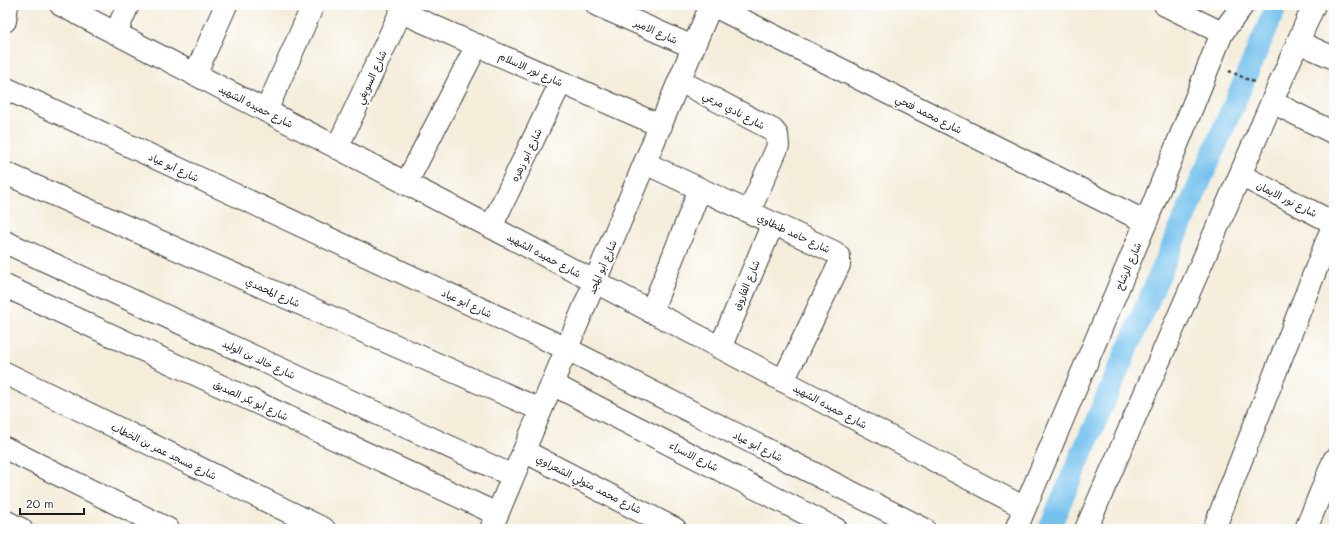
<svg xmlns="http://www.w3.org/2000/svg" width="1339" height="534" font-family="Mali,'Playpen Sans Arabic',sans-serif">
  <style>
    .lines { fill: none; stroke-linecap: round; stroke-linejoin: round }
    .canal { stroke: #73c1ed; stroke-width: 22 }
    .minor-casing { stroke: #3c3b38; stroke-width: 24 }
    .path { stroke: #3c3b38; stroke-width: 2.5; stroke-dasharray: 3 3; stroke-linecap: butt }
    .minor { stroke: #fff; stroke-width: 22 }
    .labels { text-anchor: middle; dominant-baseline: central; stroke-width: 4; stroke-linejoin: round; paint-order: stroke }
    .street-label { font-size: 10px; fill: #1c1c1c; stroke: #fff }
  </style>
  <rect width="100%" height="100%" fill="#fff"/>
  <filter id="ink" filterUnits="userSpaceOnUse"><feTurbulence type="fractalNoise" baseFrequency=".025" numOctaves="2"/><feDisplacementMap in="SourceGraphic" scale="8" xChannelSelector="R" yChannelSelector="G"/><feConvolveMatrix kernelMatrix="1 2 1 2 8 2 1 2 1" color-interpolation-filters="sRGB"/></filter>
  <filter id="wash" filterUnits="userSpaceOnUse"><feTurbulence type="fractalNoise" baseFrequency=".012" numOctaves="4" result="noise"/><feDisplacementMap in="SourceGraphic" scale="16" xChannelSelector="R" yChannelSelector="G"/><feGaussianBlur stdDeviation="0.9" result="paint"/><feColorMatrix in="noise" values="0 0 0 0 0 0 0 0 0 0 0 0 0 0 0 0 0 1.4 0 .05"/><feComposite in="paint" operator="in"/></filter>
  <g filter="url(#wash)">
    <rect width="100%" height="100%" fill="#f4edda"/>
    <g class="lines">
      <path class="canal" d="M1049 529 1277 5"/>
    </g>
  </g>
  <g filter="url(#ink)">
    <g class="lines">
      <g class="minor-casing">
        <path id="minor" d="M61 5 491 227 1025 508
          M597 5 693 47
          M712 5 1146 222
          M1165 5 1222 33
          M401 12 661 126
          M5 21 7 5
          M116 33 128 5
          M1298 42 1334 58
          M195 75 226 5
          M680 81 773 130 777 135 778 146 749 212
          M5 88 567 349 924 529
          M1272 102 1334 133
          M266 111 313 5
          M337 148 404 5
          M645 163 834 252 839 257V265L783 381
          M5 173 541 410
          M1240 175 1334 223
          M406 184 477 45
          M491 227 561 82
          M5 242 513 476
          M5 286 497 514
          M651 312 700 189
          M720 348 773 223
          M5 373 324 529
          M552 384 836 529
          M5 448 168 529
          M524 451 675 529
          M5 521 21 529
          M491 529 711 5
          M1016 529 1146 222 1222 33 1243 5
          M1086 529 1314 5
          M1214 529 1334 223
          M1306 529 1334 460"/>
      </g>
      <path class="path" d="M1229 71 1256 83"/>
      <use href="#minor" class="minor"/>
    </g>
  </g>
  <g class="labels">
    <g class="street-label">
      <text transform="translate(656 31) rotate(24)">شارع الامير</text>
      <text transform="translate(531 69) rotate(24)">شارع نور الاسلام</text>
      <text transform="translate(371 77) rotate(-65)">شارع السويفي</text>
      <text transform="translate(256 106) rotate(27)">شارع حميده الشهيد</text>
      <text transform="translate(734 110) rotate(28)">شارع نادي مرعي</text>
      <text transform="translate(929 114) rotate(27)">شارع محمد فتحي</text>
      <text transform="translate(526 155) rotate(-64)">شارع ابو زهره</text>
      <text transform="translate(174 167) rotate(25)">شارع أبو عياد</text>
      <text transform="translate(1287 199) rotate(27)">شارع نور الايمان</text>
      <text transform="translate(794 233) rotate(25)">شارع حامد طنطاوي</text>
      <text transform="translate(544 255) rotate(28)">شارع حميده الشهيد</text>
      <text transform="translate(1128 266) rotate(-67)">شارع الرشاح</text>
      <text transform="translate(602 267) rotate(-67)">شارع أبو المجد</text>
      <text transform="translate(746 285) rotate(-67)">شارع الفاروق</text>
      <text transform="translate(273 292) rotate(24)">شارع المحمدي</text>
      <text transform="translate(467 303) rotate(25)">شارع أبو عياد</text>
      <text transform="translate(259 359) rotate(25)">شارع خالد بن الوليد</text>
      <text transform="translate(251 400) rotate(25)">شارع أبو بكر الصديق</text>
      <text transform="translate(830 406) rotate(28)">شارع حميده الشهيد</text>
      <text transform="translate(758 446) rotate(27)">شارع أبو عياد</text>
      <text transform="translate(164 451) rotate(26)">شارع مسجد عمر بن الخطاب</text>
      <text transform="translate(694 456) rotate(27)">شارع الاسراء</text>
      <text transform="translate(589 484) rotate(27)">شارع محمد متولي الشعراوي</text>
    </g>
  </g>
  <rect width="1339" height="534" fill="none" stroke="#fff" stroke-width="20"/>
  <path d="M20 508v6h64v-6" fill="none" stroke="#1c1c1c" stroke-width="2"/>
  <text x="26" y="508" font-size="12" fill="#1c1c1c" stroke="#ffffff" stroke-width="3" paint-order="stroke">20 m</text>
</svg>
